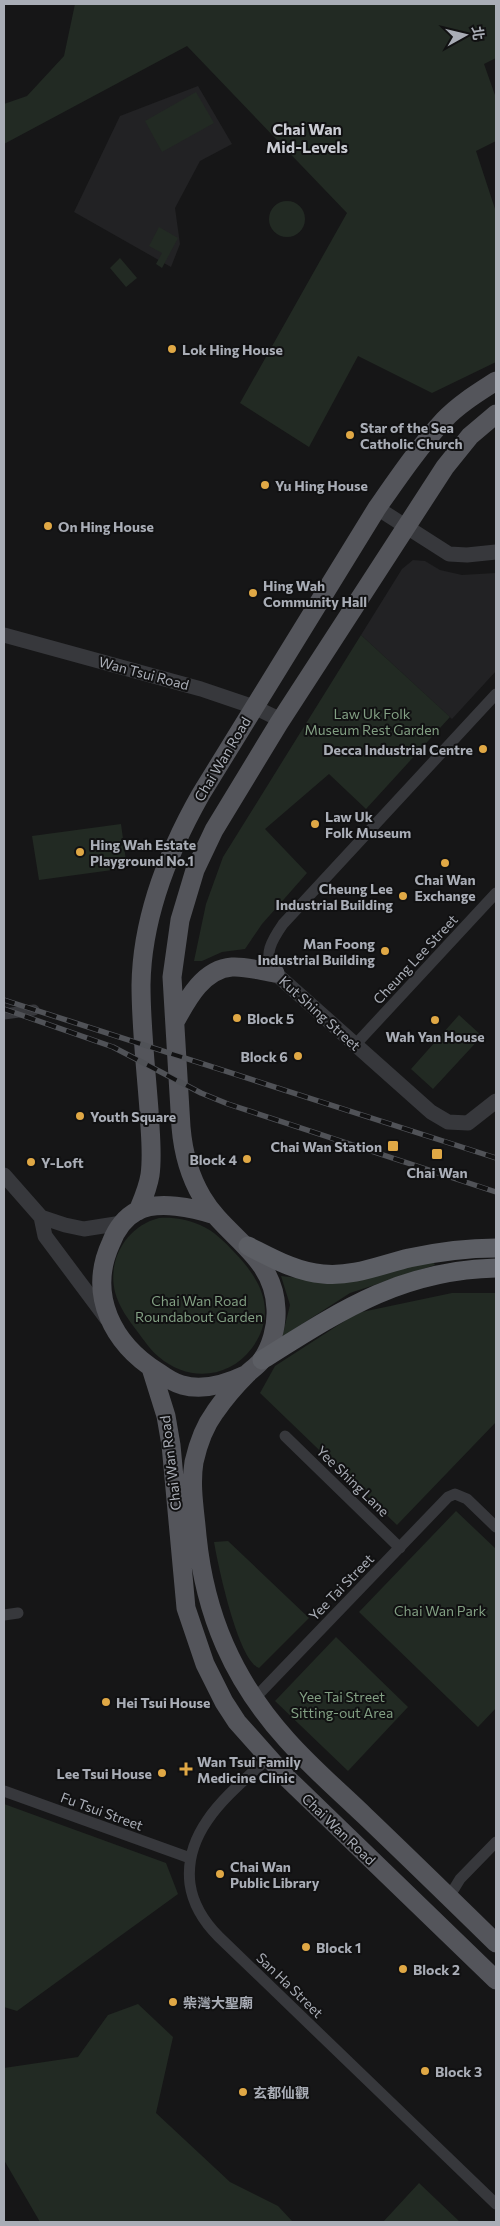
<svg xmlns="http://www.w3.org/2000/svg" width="500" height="2226" font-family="Commissioner,'Noto Sans TC',sans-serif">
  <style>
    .built { fill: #222224 }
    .green { fill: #222a23 }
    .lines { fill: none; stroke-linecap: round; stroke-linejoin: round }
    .minor { stroke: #37383c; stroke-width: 11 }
    .tertiary { stroke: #37383c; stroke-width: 15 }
    .primary { stroke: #54555b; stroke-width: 19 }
    .trunk { stroke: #5c5e64; stroke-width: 19 }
    .rail-casing { stroke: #505257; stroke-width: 5.5 }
    .rail { stroke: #111112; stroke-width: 4; stroke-dasharray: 11; stroke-linecap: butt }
    .poi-dot { fill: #e0a845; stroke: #111112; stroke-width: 2 }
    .labels { text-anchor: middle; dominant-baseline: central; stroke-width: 4; stroke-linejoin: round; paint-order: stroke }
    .poi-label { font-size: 14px; font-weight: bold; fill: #a9adb6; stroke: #111112; text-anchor: start }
    .street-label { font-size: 14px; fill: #a9adb6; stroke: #111112 }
    .park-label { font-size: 14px; fill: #829f83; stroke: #111112 }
    .quarter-label { font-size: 16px; font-weight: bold; fill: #caccd3; stroke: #111112 }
  </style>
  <rect width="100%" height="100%" fill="#161617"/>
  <path class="built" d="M198 86 232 144 200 161 175 208 180 244 171 267 74 212 120 116Z
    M413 560 425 561 440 570 462 575 496 573V671L452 719 361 635 402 569Z"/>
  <path class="green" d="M75 4H496V58L484 64 496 98V141L476 151 496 212V362L432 393 358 356 309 447 240 403 347 213 187 46 4 144V104L27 96 64 56Z
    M196 92 214 123 162 152 145 121Z
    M269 219a18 18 0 1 1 36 0a18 18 0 1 1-36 0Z
    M159 227 178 238 162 268 156 264 162 253 149 246Z
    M120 258 137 278 126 287 110 268Z
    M361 635 450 717 366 809 329 774 265 829 307 873 262 924 245 949 222 952 202 961H194L206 904 223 857Z
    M121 824 127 868 39 880 32 836Z
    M459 1015 482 1036 433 1089 411 1069Z
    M159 1218C173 1217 186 1219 200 1225 214 1231 225 1242 235 1253 261 1280 278 1312 252 1348 229 1379 188 1382 159 1357 150 1350 144 1340 137 1331 128 1319 119 1307 115 1292 107 1259 127 1226 159 1218Z
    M433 1261 435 1265 350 1293 282 1337 290 1305 281 1276 334 1282Z
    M452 1293H496V1422L397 1525 260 1393 275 1366 357 1313Z
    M456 1511 496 1549V1708L478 1727 359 1612Z
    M228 1541 309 1618 259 1668C238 1660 218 1565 214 1542Z
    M336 1637 408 1707 348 1771 275 1701Z
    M4 1804 166 1863 178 1894 17 2011 4 2007Z
    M138 2004 173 2037 156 2113 230 2182 278 2206 293 2222H40L4 2160V2068L78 2057 108 2015Z
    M419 2183 460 2222H383Z"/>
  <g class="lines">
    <path class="minor" d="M275 973C262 955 272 940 283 924L496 694
      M4 1014 34 1010
      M355 1045 496 893
      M285 1436 400 1548
      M4 1615 18 1613
      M255 1698 448 1497 455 1494 467 1499 496 1527
      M268 1758C232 1792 183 1828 190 1884 193 1905 204 1922 219 1937L496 2204
      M4 1791 190 1858
      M449 1897 460 1879 496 1842"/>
    <path class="tertiary" d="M377 508 449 554 467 555 496 552
      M4 635 201 689 254 707 281 720
      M275 973 431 1112 448 1122 468 1123 496 1101
      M4 1175 41 1217 45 1236 107 1319
      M41 1217 65 1225 84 1229 122 1223"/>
    <path class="primary" d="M496 414 470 436 445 467 279 723 214 830 195 870 180 920 172 977 181 1127C183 1151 189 1175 202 1197 226 1238 274 1255 276 1309 277 1326 271 1348 261 1361 257 1366 251 1370 247 1374 235 1386 224 1399 215 1412 204 1427 198 1444 194 1462 190 1486 195 1512 197 1536 205 1615 233 1680 287 1740 311 1767 339 1791 365 1816 409 1858 452 1900 496 1943
      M175 1022C187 1000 203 969 232 967 245 966 262 971 275 973
      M138 1211C143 1199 148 1188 150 1175 153 1154 150 1132 149 1110 146 1069 141 1027 141 985 142 917 168 852 201 794L377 508C398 478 419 447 444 420 459 404 479 392 496 381
      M215 1215C194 1208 158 1200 137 1211 124 1218 116 1230 111 1243 87 1295 113 1344 158 1372 165 1377 174 1383 182 1385 203 1391 226 1384 245 1375
      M151 1368 166 1416 171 1445 186 1608 205 1664 224 1702 237 1722 286 1777 496 1980"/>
    <path class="trunk" d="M248 1246C272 1258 296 1272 323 1274 353 1277 380 1265 409 1258 437 1252 467 1248 496 1248
      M262 1360C340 1311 401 1270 496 1268"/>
    <g class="rail-casing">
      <path id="rail" d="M4 1000 496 1158
        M4 1009 113 1047 201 1093 228 1104 496 1192"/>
    </g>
    <use href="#rail" class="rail"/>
  </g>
  <g class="poi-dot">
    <circle cx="172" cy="349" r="5"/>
    <circle cx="350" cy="435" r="5"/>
    <circle cx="265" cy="485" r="5"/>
    <circle cx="48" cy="526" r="5"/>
    <circle cx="253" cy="593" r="5"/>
    <circle cx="483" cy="749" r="5"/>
    <circle cx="315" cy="824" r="5"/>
    <circle cx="80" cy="852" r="5"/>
    <circle cx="445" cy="863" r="5"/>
    <circle cx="403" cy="896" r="5"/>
    <circle cx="385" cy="951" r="5"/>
    <circle cx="237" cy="1018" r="5"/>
    <circle cx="435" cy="1020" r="5"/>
    <circle cx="298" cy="1056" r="5"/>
    <circle cx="80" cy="1116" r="5"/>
    <rect x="387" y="1140" width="12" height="12" rx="2.5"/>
    <rect x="431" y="1148" width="12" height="12" rx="2.5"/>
    <circle cx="247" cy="1159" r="5"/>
    <circle cx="31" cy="1162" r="5"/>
    <circle cx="106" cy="1702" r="5"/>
    <path d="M183.5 1761.5h5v5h5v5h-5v5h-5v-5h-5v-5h5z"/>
    <circle cx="162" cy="1773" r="5"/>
    <circle cx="220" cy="1874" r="5"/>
    <circle cx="306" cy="1947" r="5"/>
    <circle cx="403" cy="1969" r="5"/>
    <circle cx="173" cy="2002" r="5"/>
    <circle cx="425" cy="2071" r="5"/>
    <circle cx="243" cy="2092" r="5"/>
  </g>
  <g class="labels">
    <g class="poi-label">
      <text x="182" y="349">Lok Hing House</text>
      <text x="360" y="427">Star of the Sea<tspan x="360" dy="16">Catholic Church</tspan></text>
      <text x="275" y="485">Yu Hing House</text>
      <text x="58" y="526">On Hing House</text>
      <text x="263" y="585">Hing Wah<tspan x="263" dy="16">Community Hall</tspan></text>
      <text x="473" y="749" text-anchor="end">Decca Industrial Centre</text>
      <text x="325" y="816">Law Uk<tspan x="325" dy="16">Folk Museum</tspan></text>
      <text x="90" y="844">Hing Wah Estate<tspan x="90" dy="16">Playground No.1</tspan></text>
      <text x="445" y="879" text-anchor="middle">Chai Wan<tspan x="445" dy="16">Exchange</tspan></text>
      <text x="393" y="888" text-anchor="end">Cheung Lee<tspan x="393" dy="16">Industrial Building</tspan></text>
      <text x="375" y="943" text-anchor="end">Man Foong<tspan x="375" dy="16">Industrial Building</tspan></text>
      <text x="247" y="1018">Block 5</text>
      <text x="435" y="1036" text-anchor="middle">Wah Yan House</text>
      <text x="288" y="1056" text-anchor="end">Block 6</text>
      <text x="90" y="1116">Youth Square</text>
      <text x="382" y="1146" text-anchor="end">Chai Wan Station</text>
      <text x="237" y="1159" text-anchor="end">Block 4</text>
      <text x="41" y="1162">Y-Loft</text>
      <text x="437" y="1172" text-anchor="middle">Chai Wan</text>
      <text x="116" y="1702">Hei Tsui House</text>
      <text x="197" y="1761">Wan Tsui Family<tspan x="197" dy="16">Medicine Clinic</tspan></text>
      <text x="152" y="1773" text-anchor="end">Lee Tsui House</text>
      <text x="230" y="1866">Chai Wan<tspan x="230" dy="16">Public Library</tspan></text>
      <text x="316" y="1947">Block 1</text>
      <text x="413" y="1969">Block 2</text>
      <text x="183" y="2002">柴灣大聖廟</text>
      <text x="435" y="2071">Block 3</text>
      <text x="253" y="2092">玄都仙觀</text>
    </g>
    <g class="street-label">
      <text transform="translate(144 673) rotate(15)">Wan Tsui Road</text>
      <text transform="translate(222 759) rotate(-59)">Chai Wan Road</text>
      <text transform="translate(415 959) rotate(-47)">Cheung Lee Street</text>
      <text transform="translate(320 1013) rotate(42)">Kut Shing Street</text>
      <text transform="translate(170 1463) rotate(-97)">Chai Wan Road</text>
      <text transform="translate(353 1481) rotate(44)">Yee Shing Lane</text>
      <text transform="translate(341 1587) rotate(-46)">Yee Tai Street</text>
      <text transform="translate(102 1811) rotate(20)">Fu Tsui Street</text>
      <text transform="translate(339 1829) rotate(44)">Chai Wan Road</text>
      <text transform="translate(290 1985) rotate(44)">San Ha Street</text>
    </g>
    <g class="park-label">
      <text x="372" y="713">Law Uk Folk<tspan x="372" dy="16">Museum Rest Garden</tspan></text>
      <text x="199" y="1300">Chai Wan Road<tspan x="199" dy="16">Roundabout Garden</tspan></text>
      <text x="440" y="1610">Chai Wan Park</text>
      <text x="342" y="1696">Yee Tai Street<tspan x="342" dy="16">Sitting-out Area</tspan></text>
    </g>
    <g class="quarter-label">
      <text x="307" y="128">Chai Wan<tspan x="307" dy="18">Mid-Levels</tspan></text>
    </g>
  </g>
  <rect width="500" height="2226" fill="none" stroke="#a9adb6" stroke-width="10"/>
  <g transform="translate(465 35) rotate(82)" stroke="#111112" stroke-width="4" paint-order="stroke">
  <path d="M0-4L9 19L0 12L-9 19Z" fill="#a9adb6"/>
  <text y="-8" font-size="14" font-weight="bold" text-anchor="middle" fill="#a9adb6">北</text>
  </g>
</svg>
